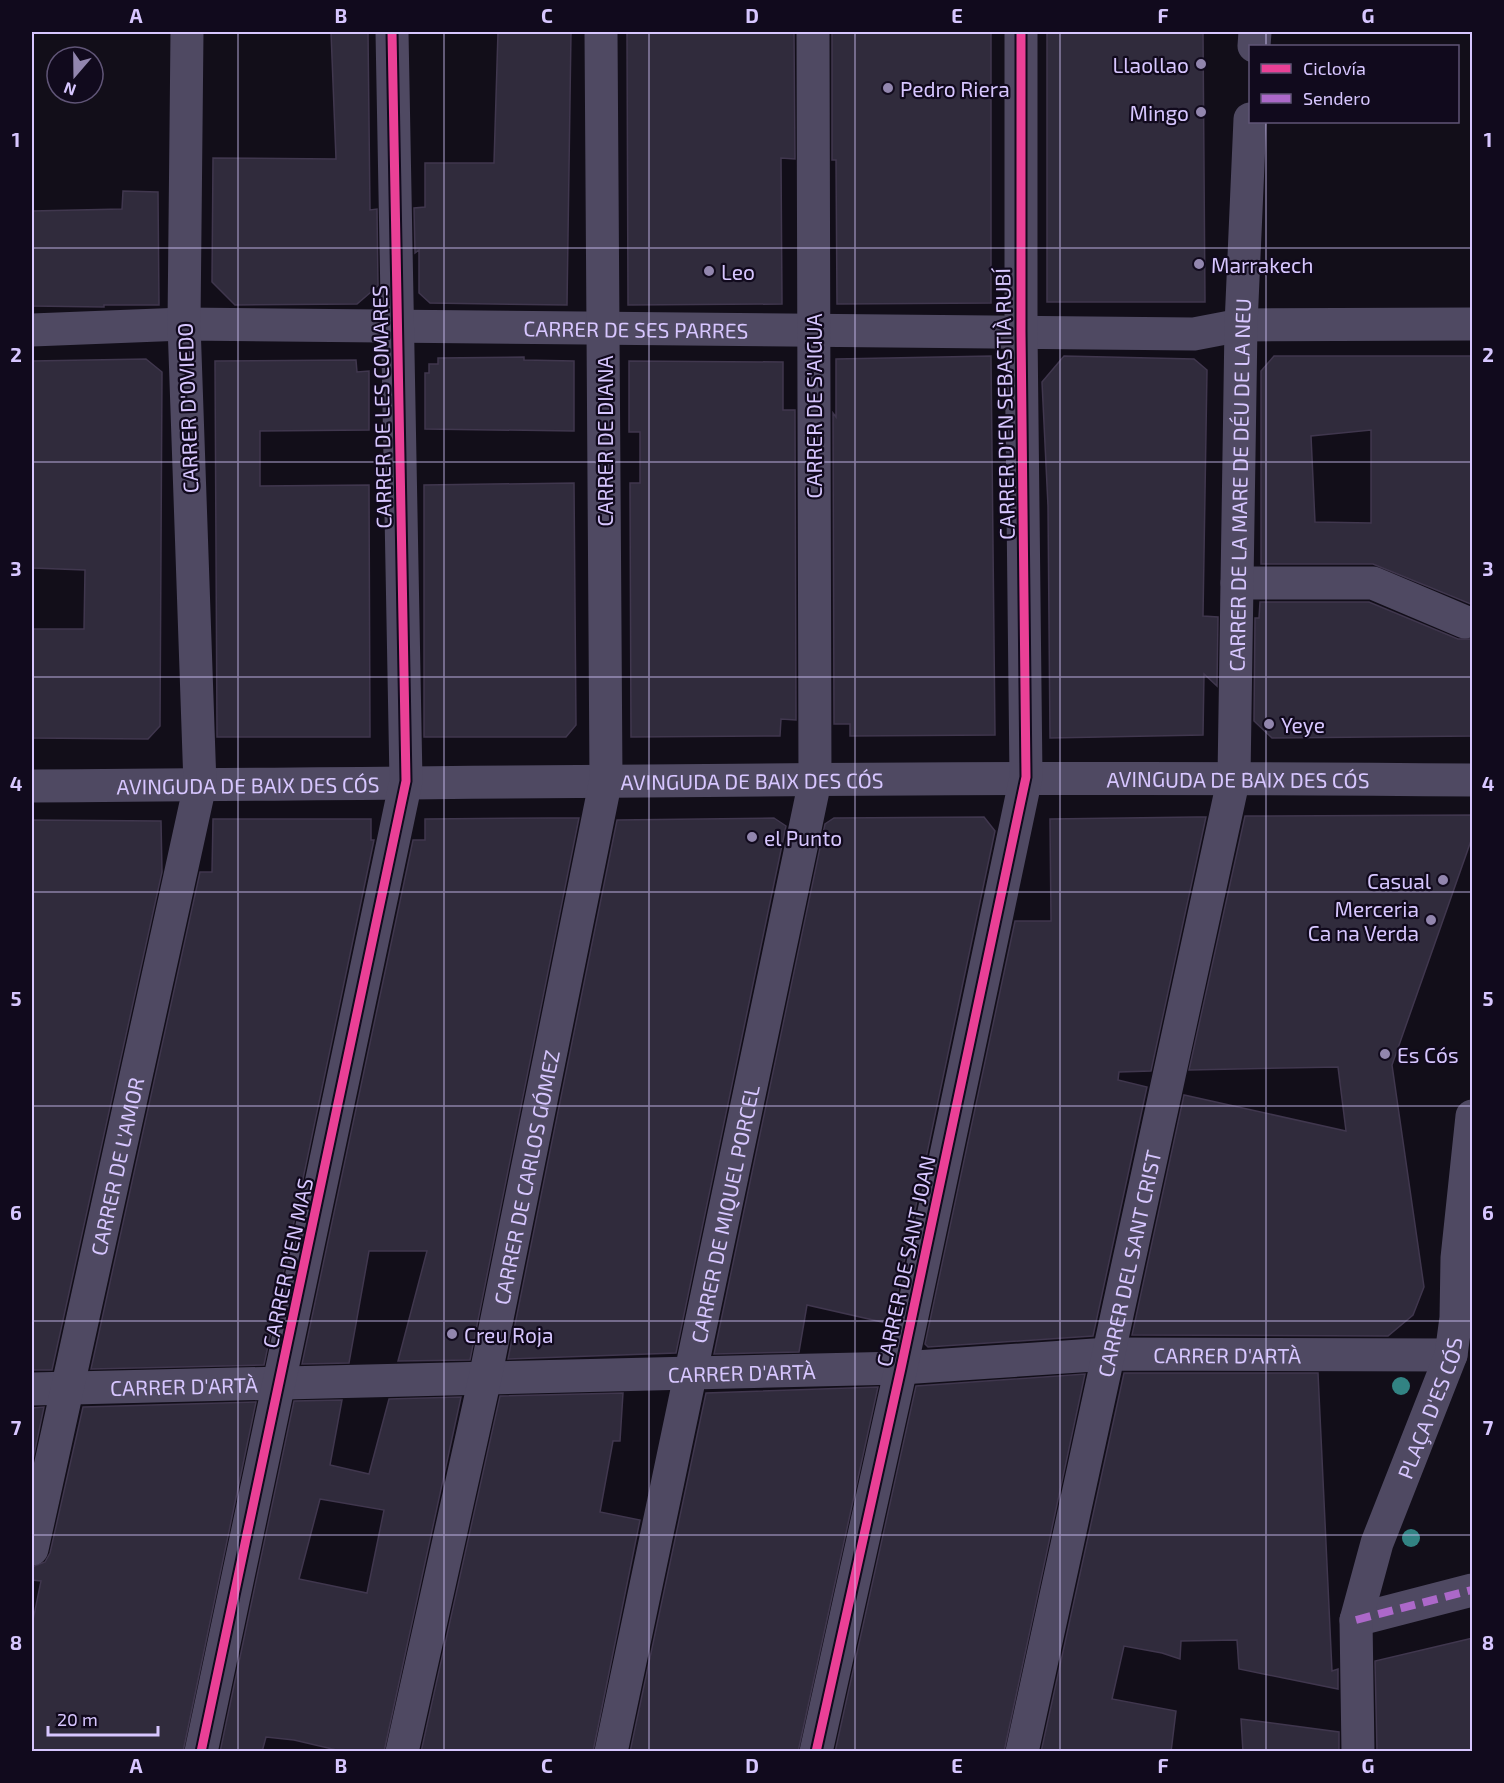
<svg xmlns="http://www.w3.org/2000/svg" width="1504" height="1783" font-family="'Exo 2',sans-serif">
  <style>
    .building { fill: #302b3c; stroke: #40374e; stroke-width: 1.5; fill-rule: evenodd }
    .lines { fill: none; stroke-linecap: round; stroke-linejoin: round }
    .street { stroke: #4f4962; stroke-width: 33 }
    .quiet { stroke: #ac68c9; stroke-width: 8; stroke-dasharray: 15 8; stroke-linecap: butt }
    .cycleway-casing { stroke: #110a1d; stroke-width: 13 }
    .cycleway { stroke: #ea4096; stroke-width: 9 }
    .tree { fill: #328383 }
    .grid { fill: none; stroke: #d7c6ff; stroke-width: 1.5; stroke-opacity: 0.55 }
    .poi-dot { fill: #9286ae; stroke: #110a1d; stroke-width: 2 }
    .labels { text-anchor: middle; dominant-baseline: central; stroke-width: 4.5; stroke-linejoin: round; paint-order: stroke }
    .poi-label { font-size: 21px; fill: #d7c6ff; stroke: #110a1d; text-anchor: start }
    .street-label { font-size: 21px; fill: #d7c6ff; stroke: #110a1d }
    .neatline { fill: none; stroke: #d7c6ff; stroke-width: 2 }
    .grid-label { font-size: 20px; text-anchor: middle; font-weight: bold; fill: #d7c6ff }
  </style>
  <rect width="100%" height="100%" fill="#120e19"/>
  <path class="building" d="M331 32H368L370 210 377 209 378 286 357 304 235 305 212 282 213 158 336 159Z
    M498 32H571L567 305 430 303 419 293V250L415 253 414 208 425 207V163H494Z
    M627 32H794L795 159 781 158 782 304 628 305Z
    M832 32H991V303L837 304 836 160H832Z
    M1047 32H1203L1205 302H1047Z
    M123 191 158 192 159 305H104V307L32 306V211L122 209Z
    M991 356 995 735 850 736V724H834L833 413 836 417V359Z
    M1064 356 1194 359 1207 370 1203 616 1218 617 1217 686 1204 674 1203 735 1050 738 1048 506 1042 382Z
    M1274 356H1473V605L1373 564H1261V371ZM1371 430V523L1315 522 1311 436Z
    M524 357V360L574 361V431L425 429V373H429V364H438V358Z
    M146 359 162 372 160 726 148 739 32 738V629H84L85 570 33 568 32 361Z
    M356 360 357 372 369 371V430L260 431V486L369 485 370 737H217L215 361Z
    M629 361 783 362V410H795L796 720 781 719 780 736 631 737 630 483H640V432H629Z
    M574 483 576 725 566 737H424V485Z
    M1260 602H1369L1458 639H1473V736L1272 738 1254 721 1255 618H1259Z
    M1473 815V835L1392 1065 1424 1287 1413 1315 1388 1336 1132 1335 1184 1095 1346 1131 1338 1067 1189 1070 1245 816Z
    M984 817 995 831 891 1324 807 1305 799 1352 714 1354 825 824 834 818Z
    M1197 817H1206L1151 1071 1119 1072 1118 1080 1147 1087 1093 1336 928 1347 925 1344 1015 921H1051L1050 819Z
    M549 818H579L470 1360 398 1361 427 1251H369L349 1363 302 1364 413 840H425V819Z
    M774 818 786 826 676 1353 508 1359 617 820Z
    M213 819H371V840H374L264 1365 91 1369 200 872H212Z
    M32 820 161 821 162 872 52 1370H32Z
    M1124 1373H1318L1332 1671 1338 1669V1689L1239 1669 1237 1640 1181 1641 1180 1659 1162 1653 1124 1646 1112 1699 1176 1711 1171 1752H1041Z
    M1085 1374 1004 1752H835L916 1386Z
    M878 1387 798 1752H630L706 1393Z
    M623 1393 620 1441H613L600 1512 640 1520 593 1752H421L500 1396Z
    M461 1397 384 1752H345L294 1740 266 1737 262 1752H220L294 1401 342 1400 330 1465 369 1474 389 1399ZM320 1499 384 1510 367 1593 299 1579Z
    M256 1402 183 1752H32V1625L41 1581 32 1580V1567L45 1562 50 1553 83 1407Z
    M44 1407 32 1464V1408Z
    M1473 1638V1752H1377L1375 1661Z
    M1241 1719 1339 1732V1752H1243Z"/>
  <g class="lines">
    <g class="street">
      <path d="M1254 46 1255 32"/>
      <path id="s1" d="M32 330 184 324 1194 334 1241 325 1472 324"/>
      <path d="M1237 583H1373L1465 622"/>
      <path id="s2" d="M32 786C512 783 992 775 1472 780"/>
      <path id="s3" d="M32 1389 901 1368 1109 1354 1451 1355"/>
      <path id="s4" d="M32 1549 200 785 184 324 187 32"/>
      <path d="M1356 1620 1472 1590"/>
      <path d="M201 1752 406 781 392 32"/>
      <path id="s5" d="M402 1752 485 1378 606 779 601 32"/>
      <path id="s6" d="M611 1752 815 781 813 32"/>
      <path d="M816 1752 901 1368 1026 777 1021 331V32"/>
      <path id="s7" d="M1022 1752 1234 777 1241 325 1250 119"/>
      <path id="s8" d="M1358 1752 1356 1620 1377 1543 1451 1355 1456 1318 1457 1258 1472 1116"/>
    </g>
    <path class="quiet" d="M1356 1620 1472 1590"/>
    <g class="cycleway-casing">
      <path id="cycleway" d="M201 1752 406 781 392 32
        M816 1752 901 1368 1026 777 1021 331V32"/>
    </g>
    <use href="#cycleway" class="cycleway"/>
  </g>
  <g class="tree">
    <circle cx="1401" cy="1386" r="9"/>
    <circle cx="1411" cy="1538" r="9"/>
  </g>
  <path class="grid" d="M238 32V1752M444 32V1752M649 32V1752M855 32V1752M1060 32V1752M1266 32V46M1266 122V1752M32 248H1472M32 462H1472M32 677H1472M32 892H1472M32 1106H1472M32 1321H1472M32 1535H1472"/>
  <g class="poi-dot">
    <circle cx="1201" cy="64" r="6"/>
    <circle cx="888" cy="88" r="6"/>
    <circle cx="1201" cy="112" r="6"/>
    <circle cx="1199" cy="264" r="6"/>
    <circle cx="709" cy="271" r="6"/>
    <circle cx="1269" cy="724" r="6"/>
    <circle cx="752" cy="837" r="6"/>
    <circle cx="1443" cy="880" r="6"/>
    <circle cx="1431" cy="920" r="6"/>
    <circle cx="1385" cy="1054" r="6"/>
    <circle cx="452" cy="1334" r="6"/>
  </g>
  <g class="labels">
    <g class="poi-label">
      <text x="1189" y="64" text-anchor="end">Llaollao</text>
      <text x="900" y="88">Pedro Riera</text>
      <text x="1189" y="112" text-anchor="end">Mingo</text>
      <text x="1211" y="264">Marrakech</text>
      <text x="721" y="271">Leo</text>
      <text x="1281" y="724">Yeye</text>
      <text x="764" y="837">el Punto</text>
      <text x="1431" y="880" text-anchor="end">Casual</text>
      <text x="1419" y="908" text-anchor="end">Merceria<tspan x="1419" dy="24">Ca na Verda</tspan></text>
      <text x="1397" y="1054">Es Cós</text>
      <text x="464" y="1334">Creu Roja</text>
    </g>
    <g class="street-label">
      <text stroke="none"><textPath href="#s1" startOffset="604">CARRER DE SES PARRES</textPath></text>
      <text transform="translate(1004 404) rotate(-91)">CARRER D'EN SEBASTIÀ RUBÍ</text>
      <text transform="translate(813 406) rotate(-90)">CARRER DE S'AIGUA</text>
      <text transform="translate(381 407) rotate(-91)">CARRER DE LES COMARES</text>
      <text transform="translate(187 408) rotate(-92)">CARRER D'OVIEDO</text>
      <text transform="translate(604 441) rotate(-90)">CARRER DE DIANA</text>
      <text stroke="none"><textPath href="#s7" startOffset="1290">CARRER DE LA MARE DE DÉU DE LA NEU</textPath></text>
      <text stroke="none"><textPath href="#s2" startOffset="1206">AVINGUDA DE BAIX DES CÓS</textPath></text>
      <text stroke="none"><textPath href="#s2" startOffset="720">AVINGUDA DE BAIX DES CÓS</textPath></text>
      <text stroke="none"><textPath href="#s2" startOffset="216">AVINGUDA DE BAIX DES CÓS</textPath></text>
      <text stroke="none"><textPath href="#s4" startOffset="392">CARRER DE L'AMOR</textPath></text>
      <text stroke="none"><textPath href="#s5" startOffset="588">CARRER DE CARLOS GÓMEZ</textPath></text>
      <text stroke="none"><textPath href="#s6" startOffset="550">CARRER DE MIQUEL PORCEL</textPath></text>
      <text transform="translate(905 1261) rotate(-78)">CARRER DE SANT JOAN</text>
      <text transform="translate(287 1263) rotate(-78)">CARRER D'EN MAS</text>
      <text stroke="none"><textPath href="#s7" startOffset="500">CARRER DEL SANT CRIST</textPath></text>
      <text stroke="none"><textPath href="#s3" startOffset="1196">CARRER D'ARTÀ</textPath></text>
      <text stroke="none"><textPath href="#s3" startOffset="710">CARRER D'ARTÀ</textPath></text>
      <text stroke="none"><textPath href="#s3" startOffset="152">CARRER D'ARTÀ</textPath></text>
      <text stroke="none"><textPath href="#s8" startOffset="357">PLAÇA D'ES CÓS</textPath></text>
    </g>
  </g>
  <rect width="1504" height="1783" fill="none" stroke="#110a1d" stroke-width="66"/>
  <rect x="1249" y="45" width="210" height="78" fill="#110a1d" stroke="#605577" stroke-width="1.5"/>
  <rect x="1261" y="64" width="30" height="9" fill="#ea4096" stroke="#605577" stroke-width="1.5"/>
  <text x="1303" y="75" font-size="18" fill="#d7c6ff">Ciclovía</text>
  <rect x="1261" y="94" width="30" height="9" fill="#ac68c9" stroke="#605577" stroke-width="1.5"/>
  <text x="1303" y="105" font-size="18" fill="#d7c6ff">Sendero</text>
  <g transform="translate(75 75) rotate(200)"><circle r="28" fill="#110a1d" stroke="#605577" stroke-width="1.5"/>
  <path d="M0-4.5L10 22L0 15L-10 22Z" fill="#9286ae"/>
  <text y="-9" font-size="16" font-weight="bold" text-anchor="middle" fill="#d7c6ff">N</text>
  </g>
  <path d="M48 1726v9h110v-9" fill="none" stroke="#d7c6ff" stroke-width="3"/>
  <text x="57" y="1726" font-size="18" fill="#d7c6ff" stroke="#110a1d" stroke-width="4.5" paint-order="stroke">20 m</text>
  <rect x="33" y="33" width="1438" height="1717" class="neatline"/>
  <g class="grid-label">
    <text x="136" y="23">A</text>
    <text x="341" y="23">B</text>
    <text x="547" y="23">C</text>
    <text x="752" y="23">D</text>
    <text x="957" y="23">E</text>
    <text x="1163" y="23">F</text>
    <text x="1368" y="23">G</text>
    <text x="16" y="147">1</text>
    <text x="1488" y="147">1</text>
    <text x="16" y="362">2</text>
    <text x="1488" y="362">2</text>
    <text x="16" y="576">3</text>
    <text x="1488" y="576">3</text>
    <text x="16" y="791">4</text>
    <text x="1488" y="791">4</text>
    <text x="16" y="1006">5</text>
    <text x="1488" y="1006">5</text>
    <text x="16" y="1220">6</text>
    <text x="1488" y="1220">6</text>
    <text x="16" y="1435">7</text>
    <text x="1488" y="1435">7</text>
    <text x="16" y="1650">8</text>
    <text x="1488" y="1650">8</text>
    <text x="136" y="1773">A</text>
    <text x="341" y="1773">B</text>
    <text x="547" y="1773">C</text>
    <text x="752" y="1773">D</text>
    <text x="957" y="1773">E</text>
    <text x="1163" y="1773">F</text>
    <text x="1368" y="1773">G</text>
  </g>
</svg>
